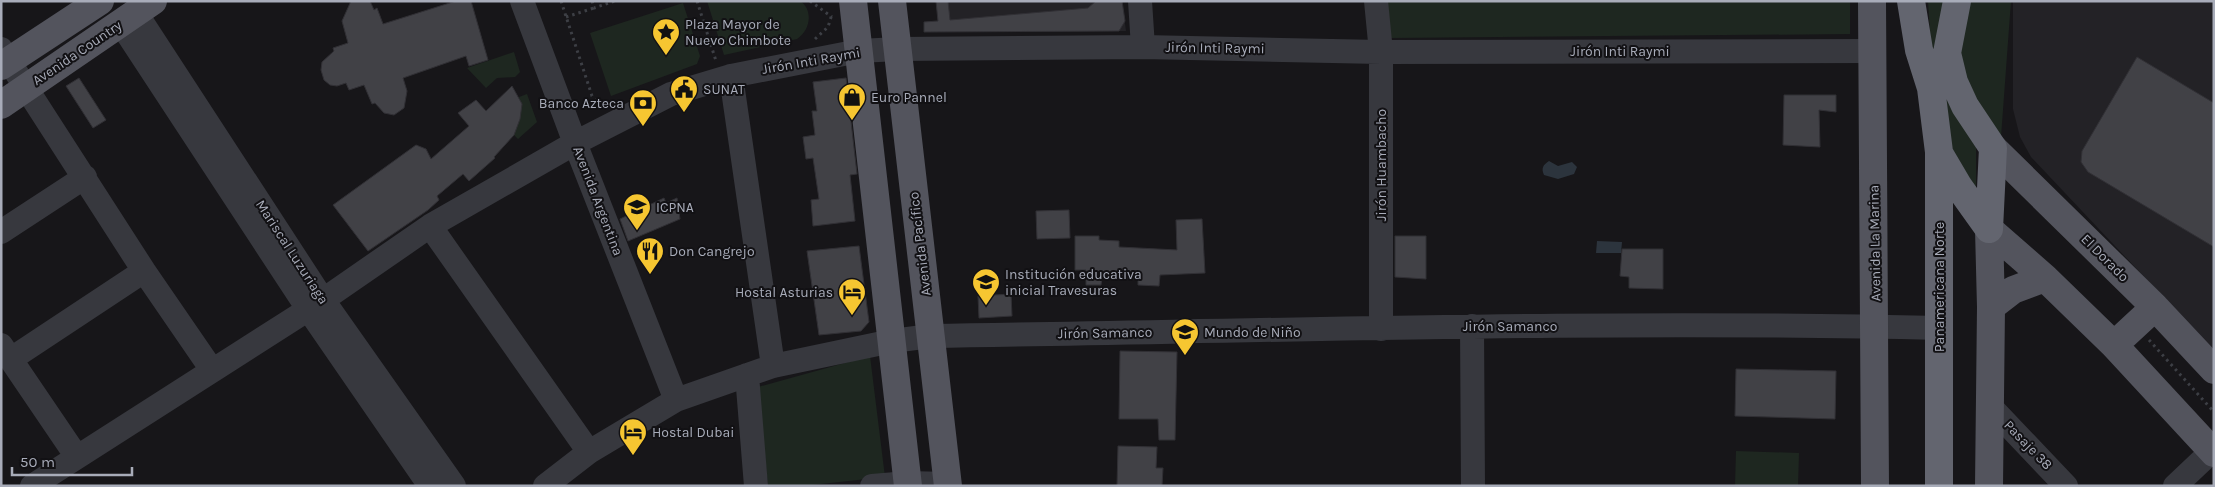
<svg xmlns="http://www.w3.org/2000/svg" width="2215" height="487" font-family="Karla,sans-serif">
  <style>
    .built { fill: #232226 }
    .green { fill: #1e2720 }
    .water { fill: #2c343d }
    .building { fill: #414146; stroke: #313035 }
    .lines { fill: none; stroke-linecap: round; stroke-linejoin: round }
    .path { stroke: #3d3f45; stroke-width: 3; stroke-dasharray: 2.5 4; stroke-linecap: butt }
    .minor { stroke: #37383e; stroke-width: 24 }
    .major { stroke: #53545d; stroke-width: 28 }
    .highway { stroke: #63656f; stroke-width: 28 }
    .labels { text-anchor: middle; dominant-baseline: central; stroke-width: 4; stroke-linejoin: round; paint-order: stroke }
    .poi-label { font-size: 14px; fill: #a8acb9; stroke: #121114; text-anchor: start }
    .street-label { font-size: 14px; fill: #a8acb9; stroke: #121114 }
  </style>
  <rect width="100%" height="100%" fill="#171619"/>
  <path class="built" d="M936 1H1122L1126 31 939 32Z
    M2013 1H2214V351L2031 157 2020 137 2013 109Z"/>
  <path class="green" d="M707 1H800C814 10 810 31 797 39L724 55Z
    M1387 1H1850V34L1391 38Z
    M1928 1H1950L1932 63Z
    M1969 1H2011L2001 137 1981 115 1960 68 1961 46Z
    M683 3 700 56 697 64 611 96 590 33Z
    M514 52 520 72 515 77 497 78 486 88 467 68Z
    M1945 92 1976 144V189L1944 137Z
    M527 94 537 122 518 139 514 135 521 111 519 97Z
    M870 356 885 477 803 486H768L758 387Z
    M1736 451 1799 453 1798 486H1735Z"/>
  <path class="water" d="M1549 161 1558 166 1572 162 1577 167 1574 174 1558 179 1544 175C1541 168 1543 165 1549 161Z
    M1597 241 1622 242 1621 253H1596Z"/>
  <path class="building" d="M351 1H370L374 10 377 8 383 24 456 1H471L488 60 469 66 466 56 403 78 407 91 404 108 394 115 384 113 375 103 372 104 364 85 349 90 346 83 337 86 330 85 324 80 321 70 322 62 334 51 333 48 348 43 342 21Z
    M936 1H948L950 20 1088 8 1096 1H1122L1125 21 1119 31 924 32V22L938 21Z
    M2137 57 2214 103V247L2088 172 2081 162 2082 151Z
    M79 78 106 120 93 128 66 86Z
    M846 78 857 174 850 175 855 221 813 226 811 200 819 199 813 158 806 159 803 137 815 135 812 111H817L813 82Z
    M512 86 522 104 520 119 514 135 494 157 495 158 469 181 463 174 437 196 439 200 428 210 368 251 333 205 416 145 426 149 431 159 469 126 458 113 476 100 486 111Z
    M1784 95H1836V112L1819 110 1820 147 1783 145Z
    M664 198 666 203 677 198 680 219 628 241 620 219Z
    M1069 210 1070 238 1037 239 1036 211Z
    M1202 219 1205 273 1160 275 1159 286 1138 285V279L1102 278 1101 285H1086V270H1075V236H1099V240L1119 241V247L1177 250 1176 220Z
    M1395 236H1426V279L1395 277Z
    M859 246 869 322 861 331 819 335 807 251Z
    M1622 249H1663V289L1629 288V277L1620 276Z
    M1011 294 1012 316 979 318 978 296Z
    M1120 351 1177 352 1175 440H1159L1158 419H1119Z
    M1736 369 1836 371 1835 419 1735 416Z
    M1118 446 1157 447 1156 468H1163L1162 486H1117Z"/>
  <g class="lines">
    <path class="path" d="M561 1 592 96 597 103 605 105
      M592 1 594 8 615 1
      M697 1 716 61
      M810 1 832 17
      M566 17 594 8
      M815 39 828 27 832 14
      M2149 340 2214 412"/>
    <path class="minor" d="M522 1 575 143 676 400
      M1140 1 1143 47
      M1376 1 1381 52V329
      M136 13 323 300 454 486
      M121 24 308 309 430 486
      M1 49 144 271 212 370
      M731 76 773 366
      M430 226 589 452
      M1 232 85 177
      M1472 326 1473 486
      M1 345 77 457
      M11 359 144 271
      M747 375 756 486
      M1989 405 2066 486
      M32 486 323 300 430 226 575 143 671 94 731 76 859 51 898 49 1143 47 1381 52 1873 51
      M545 486 589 452 676 400 773 366 892 341 931 336C1267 331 1603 320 1940 328
      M872 486 908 483 948 484
      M2175 486 2212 451"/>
    <path class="major" d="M853 1 908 486
      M892 1 948 486
      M1872 1 1875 486
      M1 66 100 1
      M1 105 153 1
      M1993 148 2155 307 2214 370
      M1989 229 2045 278 2114 345 2214 453
      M1991 307 2013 290 2045 278
      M2114 345 2155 307
      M1989 486 1991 307 1989 229"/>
    <path class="highway" d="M1911 1 1919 50 1931 88 1939 152V486
      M1947 53 1954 82 1965 106 1993 148 1989 229
      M1939 71 1947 53 1957 1
      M1939 153 1959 187 1989 229"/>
  </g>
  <defs>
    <g id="sight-pin" transform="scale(1.4375)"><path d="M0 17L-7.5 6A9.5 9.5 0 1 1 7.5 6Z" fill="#f6c631" stroke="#121114"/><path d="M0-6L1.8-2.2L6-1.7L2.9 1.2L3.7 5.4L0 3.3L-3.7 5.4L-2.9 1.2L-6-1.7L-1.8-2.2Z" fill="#111"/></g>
    <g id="civic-pin" transform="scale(1.4375)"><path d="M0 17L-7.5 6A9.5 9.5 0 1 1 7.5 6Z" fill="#f6c631" stroke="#121114"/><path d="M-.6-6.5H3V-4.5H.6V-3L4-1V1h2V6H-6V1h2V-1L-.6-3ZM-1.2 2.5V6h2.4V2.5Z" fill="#111"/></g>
    <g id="shop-pin" transform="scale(1.4375)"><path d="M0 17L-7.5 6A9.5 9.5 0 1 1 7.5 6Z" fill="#f6c631" stroke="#121114"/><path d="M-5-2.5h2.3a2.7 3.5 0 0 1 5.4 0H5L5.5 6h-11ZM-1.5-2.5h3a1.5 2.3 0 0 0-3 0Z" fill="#111"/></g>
    <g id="bank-pin" transform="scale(1.4375)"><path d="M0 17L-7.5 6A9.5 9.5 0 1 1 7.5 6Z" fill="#f6c631" stroke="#121114"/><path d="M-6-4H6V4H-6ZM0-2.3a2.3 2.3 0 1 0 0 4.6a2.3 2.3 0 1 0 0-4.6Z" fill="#111"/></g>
    <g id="university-pin" transform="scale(1.4375)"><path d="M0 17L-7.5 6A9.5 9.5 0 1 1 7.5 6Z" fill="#f6c631" stroke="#121114"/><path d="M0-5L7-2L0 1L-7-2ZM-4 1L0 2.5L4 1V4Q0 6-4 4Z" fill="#111"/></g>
    <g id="restaurant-pin" transform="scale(1.4375)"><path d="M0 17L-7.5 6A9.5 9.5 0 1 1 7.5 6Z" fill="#f6c631" stroke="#121114"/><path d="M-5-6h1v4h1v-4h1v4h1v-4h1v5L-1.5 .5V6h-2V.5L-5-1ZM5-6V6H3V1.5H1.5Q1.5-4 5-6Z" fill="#111"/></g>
    <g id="school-pin" transform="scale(1.4375)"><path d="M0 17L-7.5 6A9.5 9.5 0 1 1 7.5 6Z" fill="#f6c631" stroke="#121114"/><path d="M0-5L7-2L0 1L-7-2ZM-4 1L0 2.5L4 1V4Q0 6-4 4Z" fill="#111"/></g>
    <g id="hotel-pin" transform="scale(1.4375)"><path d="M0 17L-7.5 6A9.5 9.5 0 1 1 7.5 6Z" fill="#f6c631" stroke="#121114"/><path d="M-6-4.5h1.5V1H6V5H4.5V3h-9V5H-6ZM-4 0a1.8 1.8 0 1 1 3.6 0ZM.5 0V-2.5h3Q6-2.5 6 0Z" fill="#111"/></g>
  </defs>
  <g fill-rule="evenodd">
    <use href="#sight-pin" x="666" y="32"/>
    <use href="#civic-pin" x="684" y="89"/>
    <use href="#shop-pin" x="852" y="97"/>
    <use href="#bank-pin" x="643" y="103"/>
    <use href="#university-pin" x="637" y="207"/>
    <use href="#restaurant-pin" x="650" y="251"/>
    <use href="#school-pin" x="986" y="282"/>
    <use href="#hotel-pin" x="852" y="292"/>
    <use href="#university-pin" x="1185" y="332"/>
    <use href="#hotel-pin" x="633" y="432"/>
  </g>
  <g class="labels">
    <g class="poi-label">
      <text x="685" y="24">Plaza Mayor de<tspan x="685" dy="16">Nuevo Chimbote</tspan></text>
      <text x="703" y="89">SUNAT</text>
      <text x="871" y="97">Euro Pannel</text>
      <text x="624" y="103" text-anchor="end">Banco Azteca</text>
      <text x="656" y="207">ICPNA</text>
      <text x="669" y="251">Don Cangrejo</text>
      <text x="1005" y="274">Institución educativa<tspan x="1005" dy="16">inicial Travesuras</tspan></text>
      <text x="833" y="292" text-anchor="end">Hostal Asturias</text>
      <text x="1204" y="332">Mundo de Niño</text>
      <text x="652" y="432">Hostal Dubai</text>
    </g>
    <g class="street-label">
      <text transform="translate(1215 48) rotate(1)">Jirón Inti Raymi</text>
      <text x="1620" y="51">Jirón Inti Raymi</text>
      <text transform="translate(77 53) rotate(-34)">Avenida Country</text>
      <text transform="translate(811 61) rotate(-10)">Jirón Inti Raymi</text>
      <text transform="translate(1381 165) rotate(-90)">Jirón Huambacho</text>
      <text transform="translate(598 201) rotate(69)">Avenida Argentina</text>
      <text transform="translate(1875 243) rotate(-91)">Avenida La Marina</text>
      <text transform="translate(920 244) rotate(-97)">Avenida Pacífico</text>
      <text transform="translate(292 252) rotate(57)">Mariscal Luzuriaga</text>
      <text transform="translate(2105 258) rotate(45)">El Dorado</text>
      <text transform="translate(1939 287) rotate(-90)">Panamericana Norte</text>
      <text x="1510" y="326">Jirón Samanco</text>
      <text transform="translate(1105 333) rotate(-1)">Jirón Samanco</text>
      <text transform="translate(2028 445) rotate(46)">Pasaje 38</text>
    </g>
  </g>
  <rect width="2215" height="487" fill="none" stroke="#a8acb9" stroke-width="5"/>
  <path d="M12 467v8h120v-8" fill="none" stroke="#a8acb9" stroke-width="2.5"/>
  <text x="20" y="467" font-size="15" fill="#a8acb9" stroke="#121114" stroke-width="4" paint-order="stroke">50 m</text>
</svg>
